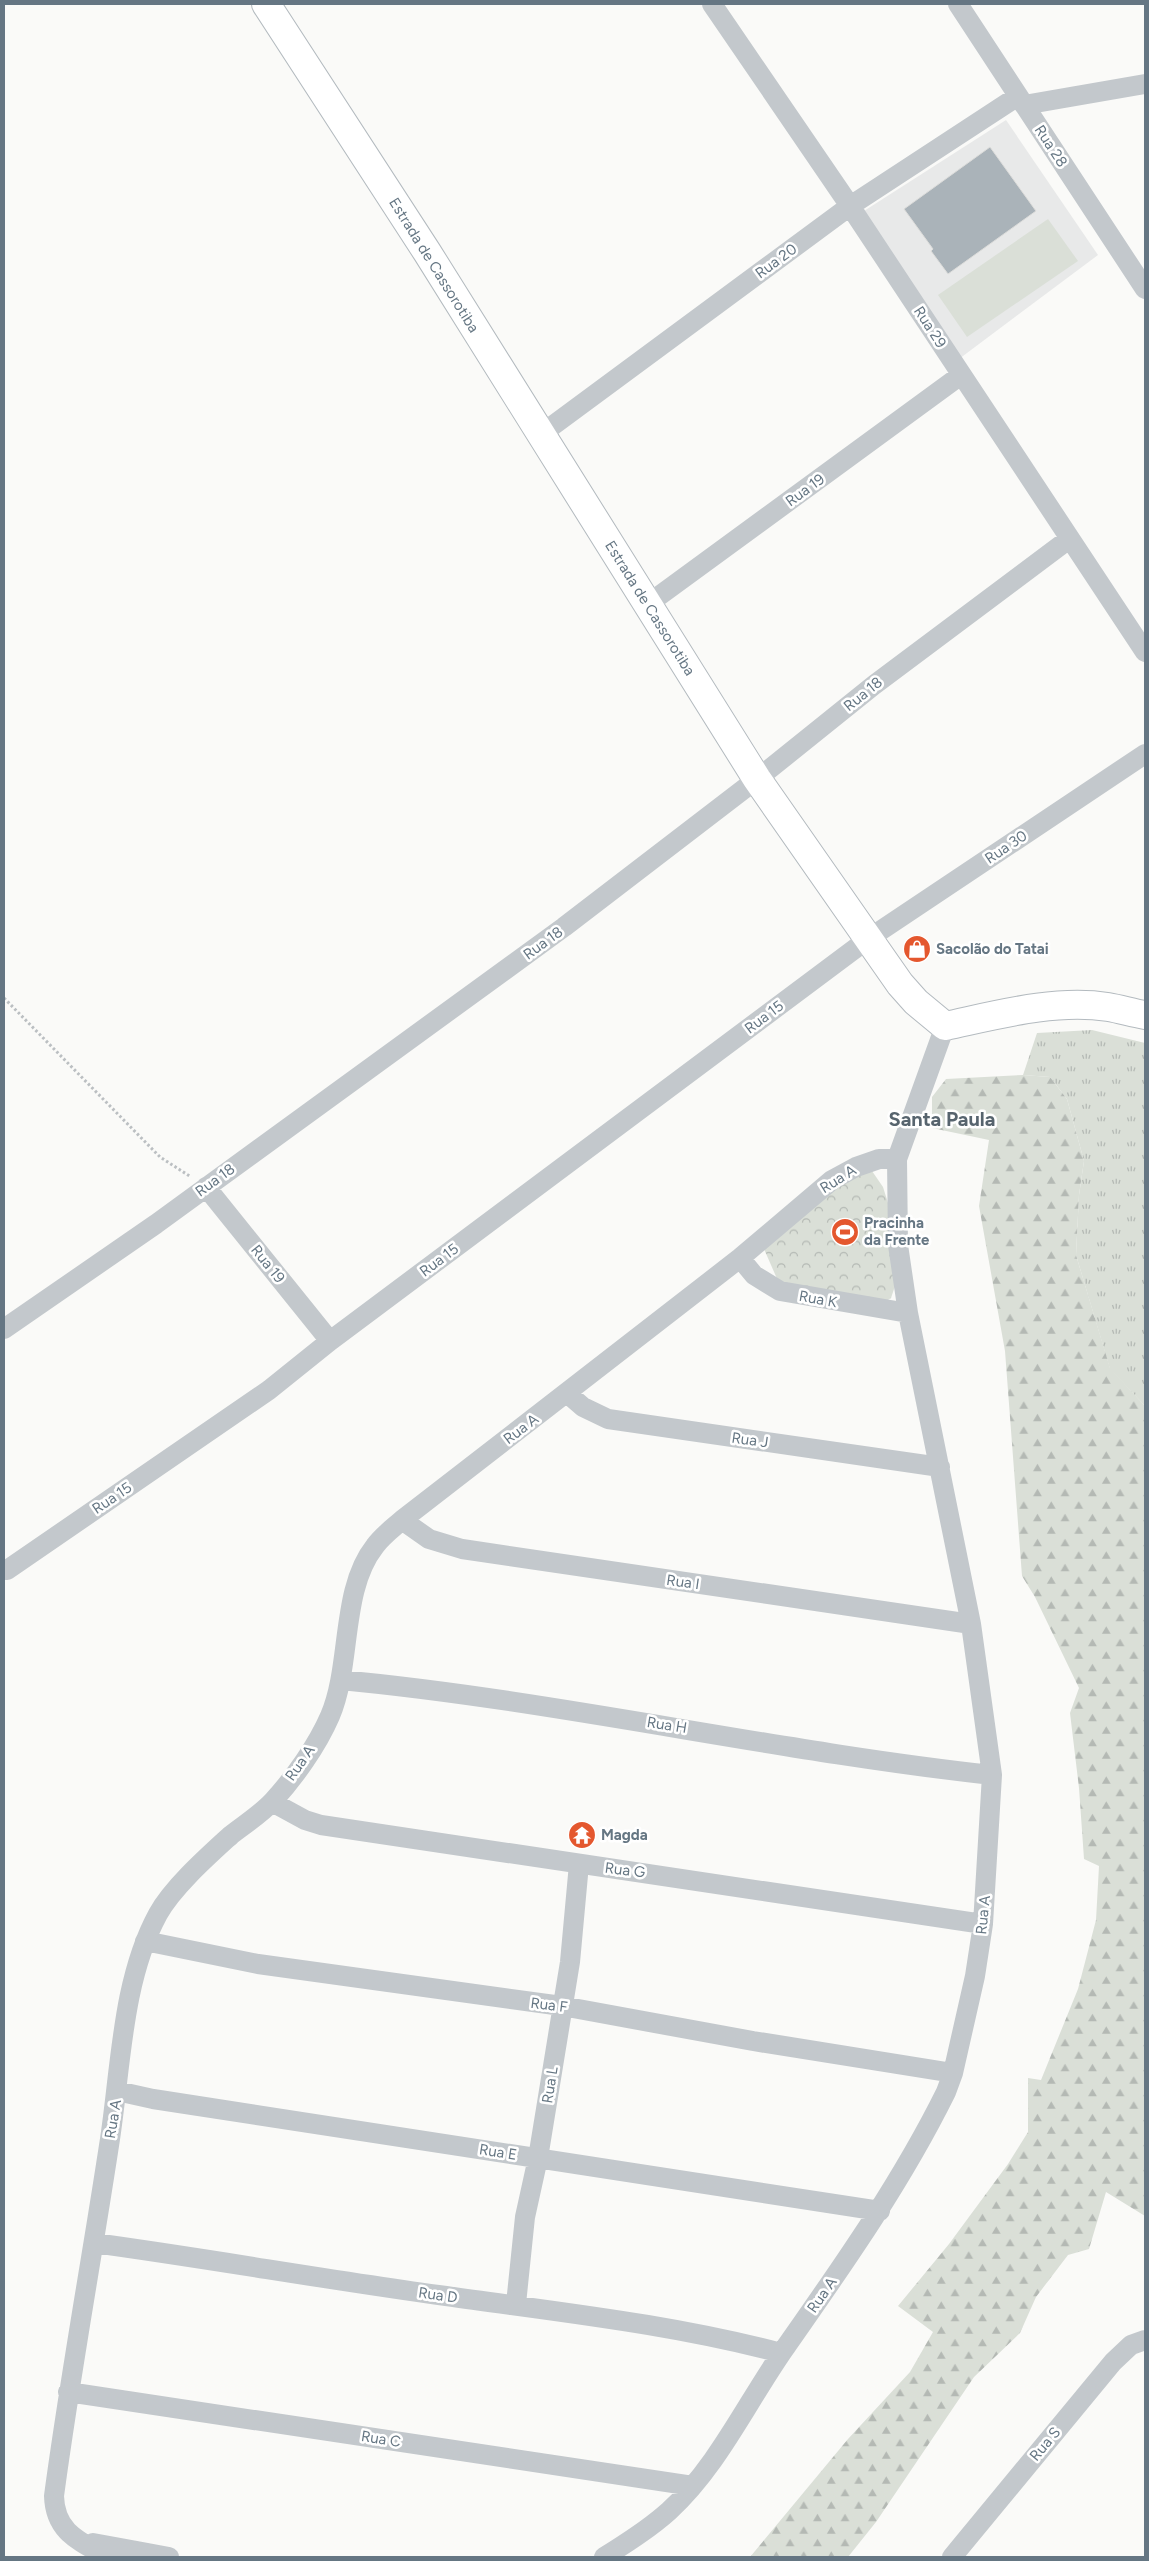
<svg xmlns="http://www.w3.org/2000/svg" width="1149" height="2561" font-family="Figtree,sans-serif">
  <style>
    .built { fill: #e8e9e9 }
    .grass { fill: url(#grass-tufts) }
    .forest { fill: url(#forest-firs) }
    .park { fill: url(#park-crowns) }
    .pitch { fill: #dadfd7 }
    .building { fill: #aab3b9; stroke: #dcdcda }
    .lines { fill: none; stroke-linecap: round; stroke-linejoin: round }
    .secondary-casing { stroke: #b3babf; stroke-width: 30 }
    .path { stroke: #bbbfc2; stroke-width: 3; stroke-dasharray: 2.5 2.5; stroke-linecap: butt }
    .street { stroke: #c3c8cc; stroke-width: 20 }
    .secondary { stroke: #fff; stroke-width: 28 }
    .labels { text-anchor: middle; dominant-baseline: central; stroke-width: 5; stroke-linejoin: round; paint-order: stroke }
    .street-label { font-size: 15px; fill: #657683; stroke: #fff }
    .poi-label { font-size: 15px; font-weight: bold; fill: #657683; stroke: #fff; text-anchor: start }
    .district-label { font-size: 20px; font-weight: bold; fill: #57646e; stroke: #fff }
  </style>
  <defs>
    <pattern id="grass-tufts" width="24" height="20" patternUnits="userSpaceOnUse" patternTransform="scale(1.25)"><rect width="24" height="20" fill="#dadfd7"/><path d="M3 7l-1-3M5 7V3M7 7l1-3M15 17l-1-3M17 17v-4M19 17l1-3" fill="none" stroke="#b4b9b4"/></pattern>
    <pattern id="forest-firs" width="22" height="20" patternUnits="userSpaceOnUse" patternTransform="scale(1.25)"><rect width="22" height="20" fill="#dadfd7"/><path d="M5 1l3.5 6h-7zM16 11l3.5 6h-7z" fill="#b4b9b4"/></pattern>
    <pattern id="park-crowns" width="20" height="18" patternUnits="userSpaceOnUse" patternTransform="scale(1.25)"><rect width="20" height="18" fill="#dadfd7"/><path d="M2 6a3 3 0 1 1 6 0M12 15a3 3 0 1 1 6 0" fill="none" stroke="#b4b9b4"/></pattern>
  </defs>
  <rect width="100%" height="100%" fill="#fafaf8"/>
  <path class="built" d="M1006 120 1098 255 959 359 864 211Z"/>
  <path class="grass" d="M1092 1030 1145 1043V1406L1110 1369 1076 1255 1079 1195 1084 1161 1067 1099 1050 1077 1023 1075 1037 1033Z"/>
  <path class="forest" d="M1023 1075 1050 1077 1067 1099 1084 1161 1079 1195 1076 1255 1110 1368 1145 1406V2216L1106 2192 1089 2249 1068 2255 1036 2297 1020 2333 974 2377 876 2522 848 2557H750L848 2439 910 2372 933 2332 898 2306 949 2244 1008 2164 1028 2132V2078L1041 2080 1078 1989 1096 1920 1099 1866 1084 1859 1079 1788 1070 1713 1079 1688 1035 1597 1022 1576 1005 1351 979 1206 989 1140 932 1128V1097L946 1079Z"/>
  <path class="park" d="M852 1171H872L883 1187 889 1206 898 1277 891 1298 880 1305 778 1281 764 1249Z"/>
  <path class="pitch" d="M1048 219 1078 261 967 337 938 295Z"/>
  <path class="building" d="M990 147 1036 211 948 274 931 251 933 249 904 209Z"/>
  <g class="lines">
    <g class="secondary-casing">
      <path id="secondary" d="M266 4 427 252 757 779 900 984 916 1002 945 1026C997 1015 1054 999 1108 1007 1120 1009 1133 1013 1145 1015"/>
    </g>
    <path class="path" d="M4 998 160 1157 191 1177"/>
    <path class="street" d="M712 4 850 206 1145 652
      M958 4 1145 289
      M1024 105 1145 84
      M540 435 850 206 1018 96
      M648 604 961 375
      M206 1187 330 1341
      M740 1258 754 1275 780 1291 908 1313
      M4 1329 156 1224 564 927 757 779 874 685 1069 539
      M568 1394 583 1407 608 1419 940 1467
      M402 1520 429 1539 462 1549 971 1624
      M4 1569 7 1570 269 1390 330 1341 868 939 1145 754
      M341 1680C559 1701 774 1751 992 1775
      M272 1802 305 1820 321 1825 983 1924
      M145 1941 258 1964 562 2006 753 2041 953 2073
      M117 2091 153 2099 880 2211
      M94 2243C211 2259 328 2280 446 2296 558 2312 672 2324 781 2353
      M516 2304 525 2217 538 2158 570 1962 579 1864
      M68 2392 693 2486
      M93 2543 169 2557
      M107 2557C79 2541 55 2532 54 2496 70 2376 92 2258 110 2139 121 2066 122 1980 158 1914 173 1887 208 1856 231 1835 245 1824 261 1814 273 1801 294 1778 317 1746 330 1716 352 1665 340 1590 375 1546 382 1536 393 1528 402 1520L740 1258 832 1180 856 1167 879 1159H897
      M604 2557C627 2543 649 2529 669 2511 718 2466 747 2402 785 2348 843 2265 901 2183 946 2092L953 2073 975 1976 983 1924 992 1775 971 1624 908 1313 898 1245 897 1159 945 1026
      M952 2557 1113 2362 1131 2345 1145 2340"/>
    <use href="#secondary" class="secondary"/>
  </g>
  <defs>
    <g id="shop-disc" transform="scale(1.4375)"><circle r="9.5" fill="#e4572e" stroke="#fff"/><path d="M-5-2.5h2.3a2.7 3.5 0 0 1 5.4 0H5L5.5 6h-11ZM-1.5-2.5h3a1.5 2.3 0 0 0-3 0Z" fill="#fff"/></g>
    <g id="stadium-disc" transform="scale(1.4375)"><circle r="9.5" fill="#e4572e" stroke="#fff"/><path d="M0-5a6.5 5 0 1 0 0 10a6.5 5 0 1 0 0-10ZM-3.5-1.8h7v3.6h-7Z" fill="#fff"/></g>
    <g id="temple-disc" transform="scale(1.4375)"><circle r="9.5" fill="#e4572e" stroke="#fff"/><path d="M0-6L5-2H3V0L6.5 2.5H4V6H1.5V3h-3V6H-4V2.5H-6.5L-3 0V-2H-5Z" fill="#fff"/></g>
  </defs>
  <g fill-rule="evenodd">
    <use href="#shop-disc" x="917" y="949"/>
    <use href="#stadium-disc" x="845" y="1232"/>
    <use href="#temple-disc" x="582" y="1835"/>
  </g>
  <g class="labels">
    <g class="street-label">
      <text transform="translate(1051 146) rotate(57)">Rua 28</text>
      <text transform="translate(776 261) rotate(-36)">Rua 20</text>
      <text transform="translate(434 265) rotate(58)">Estrada de Cassorotiba</text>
      <text transform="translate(930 327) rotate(57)">Rua 29</text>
      <text transform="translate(805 490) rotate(-36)">Rua 19</text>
      <text transform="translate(650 608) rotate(58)">Estrada de Cassorotiba</text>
      <text transform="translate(863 694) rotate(-39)">Rua 18</text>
      <text transform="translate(1006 847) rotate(-34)">Rua 30</text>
      <text transform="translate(543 943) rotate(-36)">Rua 18</text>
      <text transform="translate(764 1017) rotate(-37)">Rua 15</text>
      <text transform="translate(838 1179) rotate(-32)">Rua A</text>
      <text transform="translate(215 1180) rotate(-36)">Rua 18</text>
      <text transform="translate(439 1260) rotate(-37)">Rua 15</text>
      <text transform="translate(268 1264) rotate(51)">Rua 19</text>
      <text transform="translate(818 1299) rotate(10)">Rua K</text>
      <text transform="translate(521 1429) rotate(-37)">Rua A</text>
      <text transform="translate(750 1440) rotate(8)">Rua J</text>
      <text transform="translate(112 1498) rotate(-34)">Rua 15</text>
      <text transform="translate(683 1582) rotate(8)">Rua I</text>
      <text transform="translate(667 1725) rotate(9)">Rua H</text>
      <text transform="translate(300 1763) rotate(-55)">Rua A</text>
      <text transform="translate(625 1870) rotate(7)">Rua G</text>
      <text transform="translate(983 1915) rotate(-84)">Rua A</text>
      <text transform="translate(549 2005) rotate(7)">Rua F</text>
      <text transform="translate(550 2085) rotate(-81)">Rua L</text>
      <text transform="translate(113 2119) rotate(-81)">Rua A</text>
      <text transform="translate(498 2152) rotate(9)">Rua E</text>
      <text transform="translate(438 2295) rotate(8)">Rua D</text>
      <text transform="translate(822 2295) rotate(-55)">Rua A</text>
      <text transform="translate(381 2439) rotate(9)">Rua C</text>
      <text transform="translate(1045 2444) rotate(-50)">Rua S</text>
    </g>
    <g class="poi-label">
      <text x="936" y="949">Sacolão do Tatai</text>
      <text x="864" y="1223">Pracinha<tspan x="864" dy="17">da Frente</tspan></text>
      <text x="601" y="1835">Magda</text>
    </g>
    <g class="district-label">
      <text x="942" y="1119">Santa Paula</text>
    </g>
  </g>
  <rect width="1149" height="2561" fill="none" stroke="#657683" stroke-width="10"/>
</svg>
